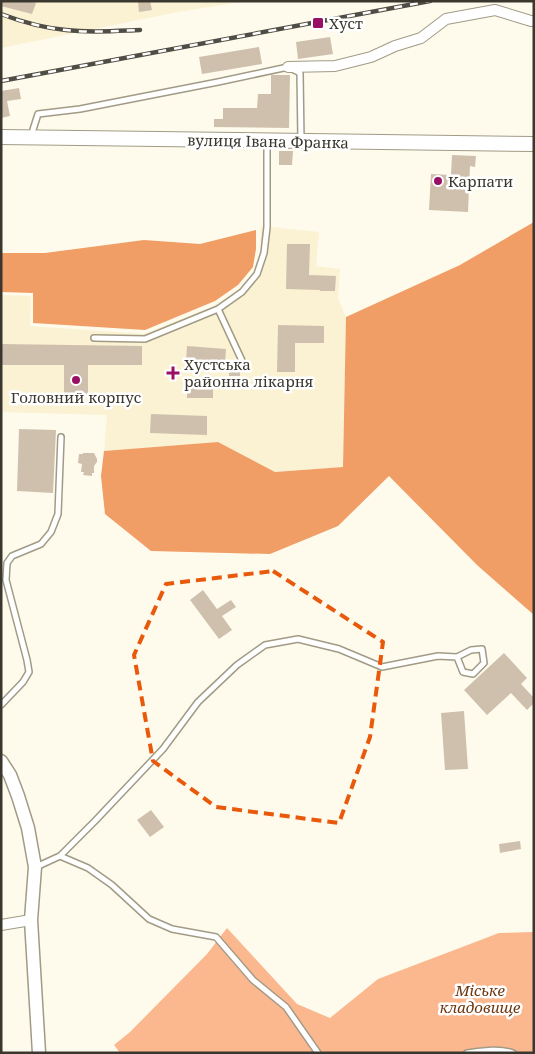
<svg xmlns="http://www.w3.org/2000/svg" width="535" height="1054" font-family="'Noto Serif',serif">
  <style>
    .built { fill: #faf2d3 }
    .green { fill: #fbb88f }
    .forest { fill: #f09d66 }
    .building { fill: #cfc0ad }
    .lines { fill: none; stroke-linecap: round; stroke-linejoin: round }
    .service-casing { stroke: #a19b86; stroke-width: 8 }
    .minor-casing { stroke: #a19b86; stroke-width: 12 }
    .tertiary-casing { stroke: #a19b86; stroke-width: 15 }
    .secondary-casing { stroke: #a19b86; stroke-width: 16 }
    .service { stroke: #fff; stroke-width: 5 }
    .minor { stroke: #fff; stroke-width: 10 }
    .tertiary { stroke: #fff; stroke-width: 12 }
    .secondary { stroke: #fff; stroke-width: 14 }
    .rail-casing { stroke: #504d44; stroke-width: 4.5 }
    .rail { stroke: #fff; stroke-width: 2.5; stroke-dasharray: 8; stroke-linecap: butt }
    .marked { fill: none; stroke: #e8590c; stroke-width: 4; stroke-dasharray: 10 6; stroke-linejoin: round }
    .poi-dot { fill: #980f63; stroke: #fff; stroke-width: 2 }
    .labels { text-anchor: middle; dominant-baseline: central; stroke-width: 5; stroke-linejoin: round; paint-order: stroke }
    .poi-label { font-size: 15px; fill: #3a372e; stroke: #fff; text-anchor: start }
    .street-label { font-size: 15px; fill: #3a372e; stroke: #fff }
    .park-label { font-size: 15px; font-style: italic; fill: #6e380f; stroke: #fff }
  </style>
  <rect width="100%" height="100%" fill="#fefbec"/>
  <path class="built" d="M1 1H247L178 12 1 48Z
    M261 226 319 232 316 266 340 269 338 298 346 317 343 467 275 472 218 442 104 451 107 415 1 412V295L31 296 30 326 144 334 214 306 239 289 254 273 260 251Z"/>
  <path class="green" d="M227 928 297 1004 330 1018 378 979 499 933 534 932V1053H120L114 1045 130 1032 207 954Z"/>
  <path class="forest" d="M534 222V615L477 565 389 476 338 526 270 554 151 551 105 514 101 476 104 451 218 442 275 472 343 467 346 317 460 265Z
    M256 230V249L253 267 238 285 215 301 145 330 33 323V293L1 292V253H45L144 240 200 244Z"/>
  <path class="building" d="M1 1H28L36 3 32 14 1 6Z
    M138 1H150L152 10 139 12Z
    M330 37 333 54 298 59 296 42Z
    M259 47 262 64 202 74 199 57Z
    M271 75H290L289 128 214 127V119H223V108H257L258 94H271Z
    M19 88 21 99 7 101 10 116 1 118V91Z
    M279 151H293L292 165H279Z
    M452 155 476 156 475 167 470 166 468 212 429 210 431 174 451 175Z
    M287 244H310L309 275 336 276 335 291H320V290L286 289Z
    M278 325 324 326V343H295V372H277Z
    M1 344 142 346V365H88V395H64V365H1Z
    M187 346 226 349 225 363 186 361Z
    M229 368H240V376H229Z
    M187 382H213V398H187Z
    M151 414 207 416V435L150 433Z
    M19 429 56 430 53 493 17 491Z
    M83 453H94L97 459V462L94 466V473H92V476L83 475 84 472H81L82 464 78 463 79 454H83Z
    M203 590 217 609 231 600 236 607 222 616 232 630 219 639 190 600Z
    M504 653 527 678 521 684 534 698V703L527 710 511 693 487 715 464 690Z
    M464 711 468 769 445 770 441 713Z
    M151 810 164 827 150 837 137 820Z
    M520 841 521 849 500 853 499 844Z"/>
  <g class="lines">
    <g class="service-casing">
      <path id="service" d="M31 136 38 114 80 109 218 82 288 67 300 73 301 141
        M218 309 244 365
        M94 338 145 339 218 309 242 292 257 274 264 253 267 227V141
        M1 705 23 682 29 672 27 660 6 580 7 563 12 556 41 544 51 532 58 514 61 437
        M60 856 88 868 112 885 149 919 172 929 216 937 253 980 286 1007 318 1053
        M36 867 60 856 95 821 163 749 198 702 237 665 265 645 298 639 339 649 382 667 438 656 457 657 463 672 473 674 484 663 482 649 471 650 457 657
        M467 1053C482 1051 499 1048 513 1053"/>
    </g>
    <g class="minor-casing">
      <path id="minor" d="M288 67 335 66 371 57 395 46 421 38 446 19 495 10 531 21H534
        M1 925 31 920"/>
    </g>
    <g class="tertiary-casing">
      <path id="tertiary" d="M1 761 10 775 18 796 28 828 35 867 31 920 39 1053"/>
    </g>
    <g class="secondary-casing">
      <path id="secondary" d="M1 137 534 144"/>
    </g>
    <use href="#service" class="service"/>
    <use href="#minor" class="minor"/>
    <use href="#tertiary" class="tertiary"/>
    <use href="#secondary" class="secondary"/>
    <g class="rail-casing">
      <path id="rail" d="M1 14C22 22 44 28 66 30 90 33 115 31 140 30
        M1 81 430 1"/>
    </g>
    <use href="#rail" class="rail"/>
  </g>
  <path class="marked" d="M273 571 383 642 370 737 339 823 216 807 153 761 134 655 166 584Z"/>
  <g class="poi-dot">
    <rect x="312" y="17" width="12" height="12" rx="2.5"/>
    <circle cx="438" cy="181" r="5"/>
    <path d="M170.5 365.5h5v5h5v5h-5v5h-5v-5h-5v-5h5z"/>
    <circle cx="76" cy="380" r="5"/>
  </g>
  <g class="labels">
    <g class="poi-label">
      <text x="329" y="23">Хуст</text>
      <text x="448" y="181">Карпати</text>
      <text x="184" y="364">Хустська<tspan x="184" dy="17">районна лікарня</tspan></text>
      <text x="76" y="397" text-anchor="middle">Головний корпус</text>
    </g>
    <g class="street-label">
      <text transform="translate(268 141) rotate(1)">вулиця Івана Франка</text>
    </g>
    <g class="park-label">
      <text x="480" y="990">Міське<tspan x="480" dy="17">кладовище</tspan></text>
    </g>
  </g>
  <rect width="535" height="1054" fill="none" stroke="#3a372e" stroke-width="5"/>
</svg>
